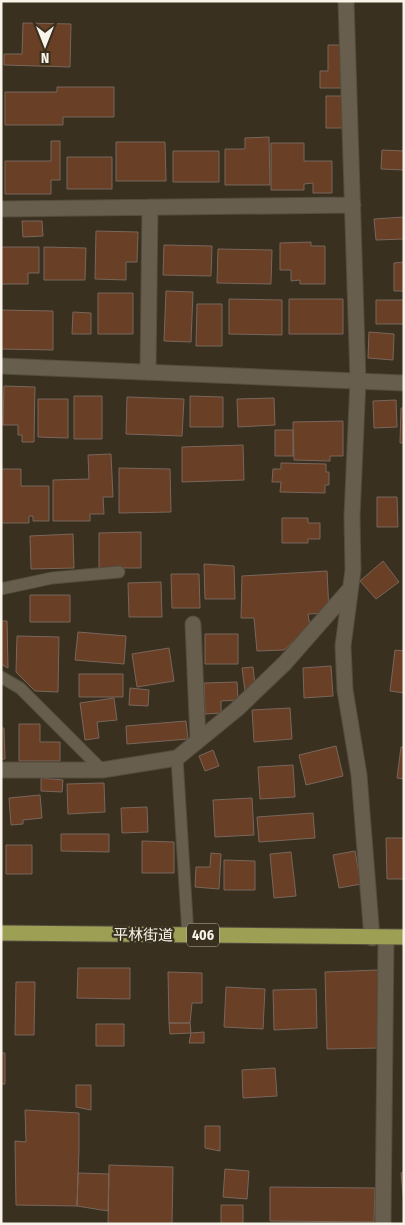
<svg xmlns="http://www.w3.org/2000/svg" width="405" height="1225" font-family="'Fira Sans Condensed','Noto Sans JP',sans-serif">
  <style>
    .building { fill: #693f26; stroke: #79665b }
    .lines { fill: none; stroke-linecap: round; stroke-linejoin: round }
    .service-casing { stroke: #544d3f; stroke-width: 13 }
    .minor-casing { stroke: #544d3f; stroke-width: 17 }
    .tertiary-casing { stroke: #544d3f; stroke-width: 17 }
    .trunk-casing { stroke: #544d3f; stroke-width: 17 }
    .service { stroke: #685e4d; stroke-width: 11 }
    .minor { stroke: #685e4d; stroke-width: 15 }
    .tertiary { stroke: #685e4d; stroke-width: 15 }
    .trunk { stroke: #9c9f54; stroke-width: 15 }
    .labels { text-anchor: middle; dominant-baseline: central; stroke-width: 4.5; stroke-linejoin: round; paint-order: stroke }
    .shield { fill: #393020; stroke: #bfb9ad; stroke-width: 1 }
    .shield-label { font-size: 14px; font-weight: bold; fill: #f9f4ea }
    .street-label { font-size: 15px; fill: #f9f4ea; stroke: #393020 }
  </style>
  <rect width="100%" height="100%" fill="#393020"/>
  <path class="building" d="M23 23 71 24 70 67 4 65V54H22Z
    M328 45H340L342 88H320V71H328Z
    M57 87H114V117H63V125H5V92H57Z
    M326 96H344V128H326Z
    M269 137 270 185H225V149H245V138Z
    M51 141H60V180H51V194H5V161H51Z
    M116 142H165L166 181H116Z
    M271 143H304V161H332V193H313V183L304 184V190H271Z
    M382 150 404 151V170L381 169Z
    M173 151H219V182H173Z
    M67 157H112V189H67Z
    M404 217V239L376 240 374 219Z
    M22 221H42L43 236 23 237Z
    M96 231 138 232 137 262H126V280L95 279Z
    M311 242V246H325V284H300V280L291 281V270H280V243Z
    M164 245 212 246 211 276 163 275Z
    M1 247H39V273H28V284H1Z
    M44 247 86 248 85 280H44Z
    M218 249 272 250 271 284 217 283Z
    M404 262V291H394V263Z
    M166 291 193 292 191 342 164 341Z
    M98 293H133V334H98Z
    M229 299 282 300V335L229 334Z
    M289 299H343V334H289Z
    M376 300H404V324H376Z
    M197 304H222V346H196Z
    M1 310 53 311V350L1 349Z
    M73 312 91 313V334H72Z
    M369 332 394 334 393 360 368 358Z
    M4 386 35 387 34 442H22V435H18V425H3Z
    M74 396H102V439H74Z
    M190 396 223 397V427H190Z
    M127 397 184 399 182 436 126 434Z
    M274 398 275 425 238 427 237 399Z
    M38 399H68V438L38 437Z
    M396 400 397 427 374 428 373 401Z
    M401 408H404V443H400Z
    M343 421V456H330V461L294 460 293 422Z
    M275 430H293V456H275Z
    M243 445 244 480 182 482V447Z
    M111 454 113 497H103L104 514H90V521H53V480L89 479 88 455Z
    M281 463 326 464V472H329V485H325V493L280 492 281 482H272L273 469H281Z
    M119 468 170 469 171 512 119 513Z
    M1 469H21V486H49V521H33V516H29V523H1Z
    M377 497H397L398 527H377Z
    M282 518H308V523H320V539H308V543H282Z
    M141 532V568H99V533Z
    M73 534 74 568 31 569 30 536Z
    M383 561 399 582 376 599 360 581Z
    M204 564 234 566 235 599H205Z
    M327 571 329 613 308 614 310 626 284 650 257 651 254 618H241L242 576Z
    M171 574H199L200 608H172Z
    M161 582 162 617H129L128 583Z
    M30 595H70V622H30Z
    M1 621H7L8 668 1 664Z
    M78 632 126 636 124 664 75 660Z
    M205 634H238V664H205Z
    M17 636 59 637 58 692 35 691 16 672Z
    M169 648 174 681 137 687 132 654Z
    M395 650 404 651V693L390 691Z
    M331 666 333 696 304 698 303 668Z
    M253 667 255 686 245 691 242 668Z
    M79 674H123V697H79Z
    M237 682 238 700 221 701V713L205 714 204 683Z
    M130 688 149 690 148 706 129 705Z
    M114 698 117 720 97 722 99 738 85 740 80 703Z
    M290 708 292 739 254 742 252 710Z
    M186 721 188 739 127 744 126 726Z
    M19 724H40V742H60V761H19Z
    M1 728H4L5 759H1Z
    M336 746 343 776 306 785 299 755Z
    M401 747H404V779L397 778Z
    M213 750 219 766 205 771 199 756Z
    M293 765 295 797 260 799 258 767Z
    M41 778 63 780 62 792 41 791Z
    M104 783 105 812 68 814 67 784Z
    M40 795 42 818 23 820V824L11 825 9 798Z
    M252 798 254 835 215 837 213 800Z
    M147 807 148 832 122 833 121 808Z
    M313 813 315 838 259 842 257 817Z
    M61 834H109V852L61 851Z
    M386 838H404V879H387Z
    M142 841 174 842V873H142Z
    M6 845H32V874H6Z
    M355 851 361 884 339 888 333 855Z
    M291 852 296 896 274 898 270 854Z
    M211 853 221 854 219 889 195 887 196 867H210Z
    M224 860 255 861V890H224Z
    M78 968H130V999L77 998Z
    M378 970 380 1048 327 1049 325 972Z
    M168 972 202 973V1003H192L190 1023H169Z
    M16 982H35L34 1035H15Z
    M226 987 265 989 263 1029 224 1027Z
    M316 989 317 1028 274 1030 273 990Z
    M169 1023H190L191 1033 170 1034Z
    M96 1024H124V1046H96Z
    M204 1032V1043H189L191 1033Z
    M1 1053H5V1084H1Z
    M275 1068 277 1096 243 1098 242 1070Z
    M76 1085H91V1110L76 1107Z
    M25 1110 79 1113V1150L77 1206 16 1205 15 1141 26 1142Z
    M205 1126H220V1151L205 1148Z
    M109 1165 173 1167 172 1224H108Z
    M225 1169 249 1171 247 1199 223 1197Z
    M404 1172V1204L401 1173Z
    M78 1173 109 1174 108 1211 77 1206Z
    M270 1187 375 1188 374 1222 270 1221Z
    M221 1205H243V1224H221Z"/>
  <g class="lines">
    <g class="service-casing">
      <path id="service" d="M1 589 52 578 119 572
        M1 677 20 688 102 770
        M177 758 188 935"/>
    </g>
    <g class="minor-casing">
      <path id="minor" d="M346 1 358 380 352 517 353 570 343 646 345 690 359 775 372 938
        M1 209 353 205
        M148 372 150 207
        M193 624 198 740
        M1 770H102L177 758 237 709 285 663 350 589
        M383 1224 386 938"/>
    </g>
    <g class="tertiary-casing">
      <path id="tertiary" d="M1 366 404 383"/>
    </g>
    <g class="trunk-casing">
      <path id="trunk" d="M1 933 404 937"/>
    </g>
    <use href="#service" class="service"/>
    <use href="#minor" class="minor"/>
    <use href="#tertiary" class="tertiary"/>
    <use href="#trunk" class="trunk"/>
  </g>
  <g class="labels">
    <rect class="shield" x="187" y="923.5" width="32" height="23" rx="4"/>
    <g class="shield-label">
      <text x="203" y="935">406</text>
    </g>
    <g class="street-label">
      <text transform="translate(143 935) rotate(1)">平林街道</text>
    </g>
  </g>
  <rect width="405" height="1225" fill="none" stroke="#f9f4ea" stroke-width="5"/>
  <g transform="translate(45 45) rotate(180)" stroke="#393020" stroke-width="4" paint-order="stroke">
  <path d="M0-4L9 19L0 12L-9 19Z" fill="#f9f4ea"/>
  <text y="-8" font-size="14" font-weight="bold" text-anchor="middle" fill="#f9f4ea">N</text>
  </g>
</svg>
